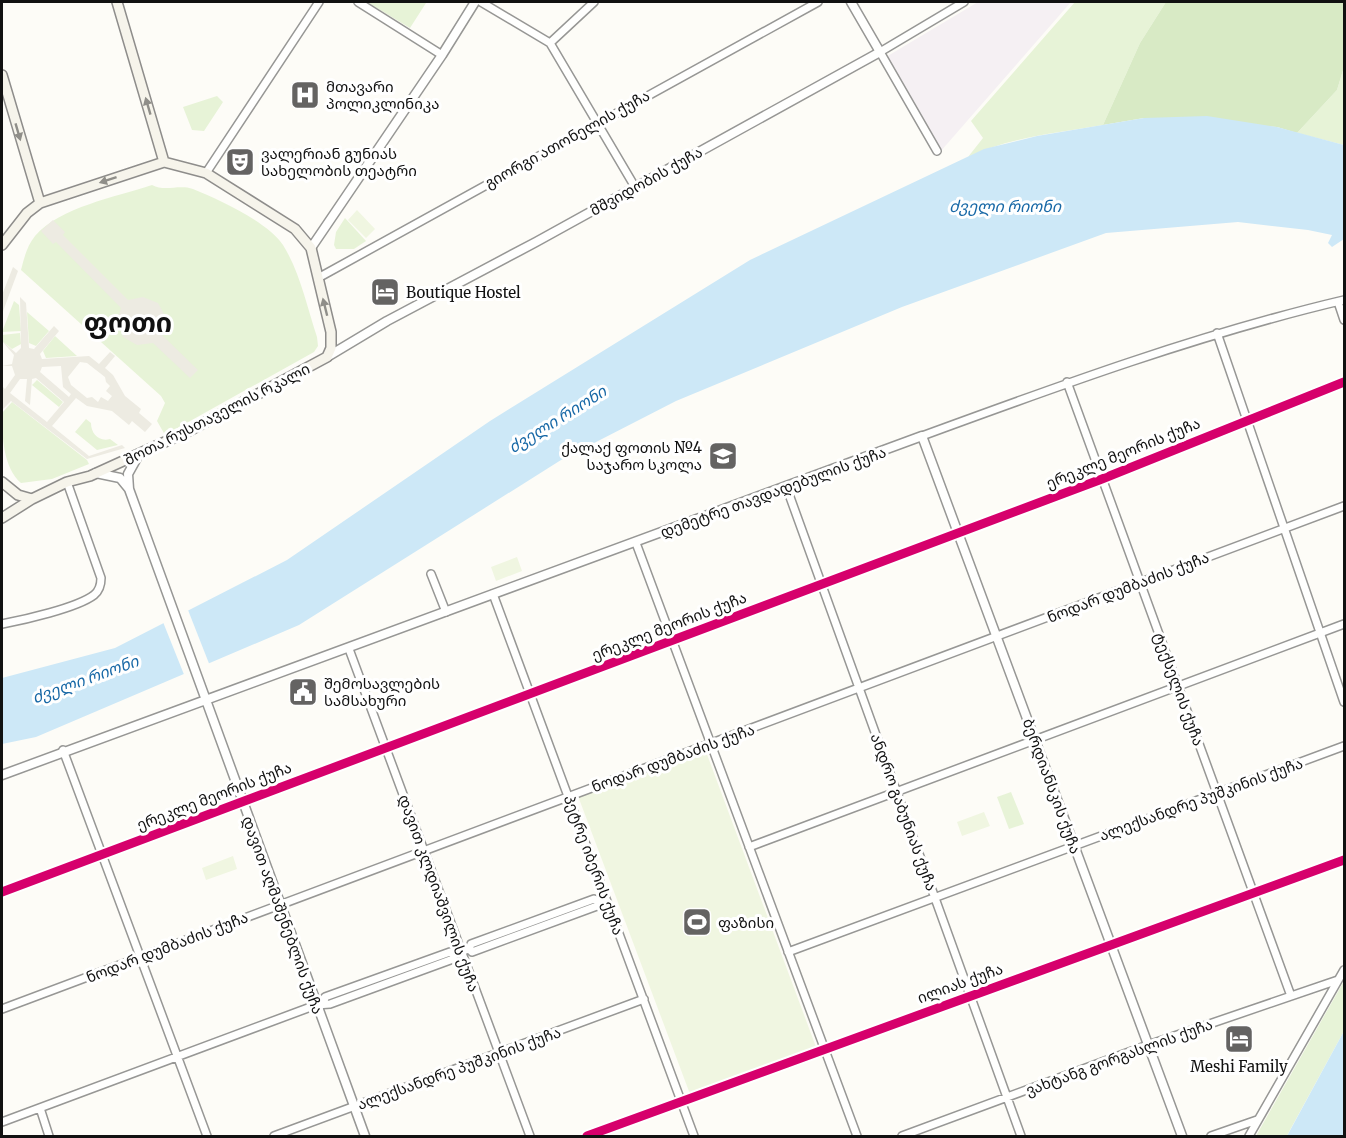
<svg xmlns="http://www.w3.org/2000/svg" width="1346" height="1138" font-family="Merriweather,'Noto Sans Georgian',serif">
  <style>
    .industrial { fill: #f5f0f3 }
    .green { fill: #e7f3d7 }
    .forest { fill: #d8eac5 }
    .pitch { fill: #f0f6e1 }
    .plaza { fill: #edebe2; fill-rule: evenodd }
    .water { fill: #cde8f7 }
    .pier { fill: #fdfcf7 }
    .lines { fill: none; stroke-linecap: round; stroke-linejoin: round }
    .minor-casing { stroke: #979795; stroke-width: 10 }
    .tertiary-casing { stroke: #979795; stroke-width: 11 }
    .secondary-casing { stroke: #8e8d8b; stroke-width: 12 }
    .minor { stroke: #fffffe; stroke-width: 7 }
    .tertiary { stroke: #fffffe; stroke-width: 8 }
    .secondary { stroke: #f6f4eb; stroke-width: 9 }
    .cycleway-casing { stroke: #fff; stroke-width: 13 }
    .cycleway { stroke: #d6006c; stroke-width: 9 }
    .oneway { fill: #8f8e89 }
    .labels { text-anchor: middle; dominant-baseline: central; stroke-width: 6; stroke-linejoin: round; paint-order: stroke }
    .poi-label { font-size: 15px; fill: #111; stroke: #fff; text-anchor: start }
    .street-label { font-size: 15px; fill: #111; stroke: #fff }
    .water-label { font-size: 16px; font-style: italic; fill: #1768a6; stroke: #fff }
    .town-label { font-size: 27px; font-weight: bold; fill: #111; stroke: #fff }
  </style>
  <rect width="100%" height="100%" fill="#fdfcf7"/>
  <path class="industrial" d="M978 2H1071L940 152 886 57Z"/>
  <path class="green" d="M367 2H423L426 3 410 28Z
    M1075 2H1166L1140 43 1103 125C1058 133 1009 137 968 157L983 138 971 121Z
    M1344 67V145L1297 133 1337 90Z
    M217 96 223 102 204 131 192 130 183 107Z
    M152 185C165 192 179 184 193 189 218 199 268 222 283 245 300 272 307 307 317 337L318 346 314 352 165 435 157 421 165 403 161 396 21 270C24 258 27 246 35 236 60 207 116 197 152 185Z
    M345 218 366 241 354 249H336L334 245 336 232Z
    M14 301 19 305 21 331 2 332Z
    M27 312 49 331 36 346 29 343Z
    M20 333 21 344 12 349 2 341V335Z
    M55 336 77 356 46 358 43 351Z
    M37 380 63 402 59 407 32 385Z
    M12 402 87 460 89 464 52 479 21 483C3 468 2 435 2 413Z
    M86 419 91 423C91 434 99 442 110 439L118 445 97 450 75 432Z
    M1011 792 1024 824 1009 829 997 797Z
    M1344 981V1031L1290 1130 1287 1136H1256Z"/>
  <path class="forest" d="M1166 2H1344V67L1337 90 1297 133 1277 127 1144 118 1103 125 1140 43Z"/>
  <path class="pitch" d="M357 210 375 229 366 238 348 220Z
    M517 557 522 571 496 581 491 567Z
    M705 749 816 1047 690 1094 578 796Z
    M984 812 990 826 962 836 957 822Z
    M233 856 237 869 206 880 202 868Z"/>
  <path class="plaza" d="M53 220 65 232 63 235 128 300 143 297 158 303 165 316 162 335 198 370 190 378 153 343 137 345 123 337 117 321 121 308 56 242 53 244 41 231Z
    M13 267 18 271 2 314V295Z
    M20 297 26 303 29 348 34 349 54 326 59 331 40 354 42 359 89 356 99 364 110 352 115 356 105 368 113 375 125 396 141 409 139 413 152 424 145 432 132 421 129 425 112 411 87 406 76 398 52 426 89 456 122 445 125 448 87 459 11 401 2 410V386L5 389 15 375 12 366H2L12 364 14 355 2 341 16 353 21 348ZM80 362 87 363 105 377 106 382 110 386 106 391 112 396 108 401 101 397 98 402 92 397 87 398 71 385 68 377ZM61 366 63 387 71 394 69 397 40 372 42 367ZM36 378 64 402 47 422 10 393 20 379H27L25 401 30 405 32 379Z"/>
  <path class="water" d="M1207 116 1277 127 1344 145V239L1332 247 1328 243 1332 235 1308 230 1238 222 1106 233 902 307 676 401 561 460 299 625 36 737 2 744V678L115 648 287 560 490 421 750 260 984 149 1037 136 1144 118Z
    M1344 1031V1136H1287Z"/>
  <path class="pier" d="M188 610 210 666 185 677 163 622Z"/>
  <g class="lines">
    <g class="minor-casing">
      <path id="minor" d="M358 2 442 55
        M481 2 550 43 635 187
        M550 43 594 2
        M937 151 880 52 964 2
        M206 173 319 2
        M318 278 818 2
        M1338 302 1344 320
        M1217 333 1344 702
        M1067 382 1291 996
        M922 436C1061 385 1200 334 1344 300
        M786 486 1021 1136
        M636 543 857 1136
        M431 574 446 612
        M493 594 694 1136
        M2 624C23 620 77 608 94 595 99 591 101 585 101 578L67 482
        M349 649 530 1136
        M63 750 207 1136
        M749 847 1344 624
        M2 892 1102 479 1344 382
        M469 949 471 944 594 899 599 902
        M788 952 1344 746
        M324 1002 325 997 450 952 454 954
        M2 1009 1344 506
        M40 1108 49 1136
        M2 1122 316 1005 330 1004 453 959 454 954 469 949 472 952 597 906 599 902 606 899
        M274 1136 644 999
        M587 1136 1344 860
        M902 1136 1148 1045 1338 980
        M1211 1136 1257 1120
        M1249 1136 1344 970"/>
    </g>
    <g class="tertiary-casing">
      <path id="tertiary" d="M311 248 442 55 475 2
        M327 357 387 321 536 242 880 52 851 2
        M138 456 128 474 129 489 365 1136
        M96 473 120 478 129 489
        M2 775 922 436 1182 1136"/>
    </g>
    <g class="secondary-casing">
      <path id="secondary" d="M117 2 164 162
        M2 75 40 203
        M2 245 27 213 40 203 164 162 206 173 295 229 311 248 331 332V348L327 357 189 431 90 476 67 482 32 499 2 518
        M2 482 18 495 32 499"/>
    </g>
    <use href="#minor" class="minor"/>
    <use href="#tertiary" class="tertiary"/>
    <use href="#secondary" class="secondary"/>
    <g class="cycleway-casing">
      <path id="cycleway" d="M2 892 1102 479 1344 382
        M587 1136 1344 860"/>
    </g>
    <use href="#cycleway" class="cycleway"/>
  </g>
  <defs><path id="oneway-solid" d="M-6-.8H1V-3.2L6.5 0L1 3.2V.8H-6Z" transform="scale(1.5)"/></defs>
  <g class="oneway">
    <use href="#oneway-solid" transform="translate(148 106) rotate(-106)"/>
    <use href="#oneway-solid" transform="translate(18 132) rotate(74)"/>
    <use href="#oneway-solid" transform="translate(108 180) rotate(162)"/>
    <use href="#oneway-solid" transform="translate(325 307) rotate(-104)"/>
  </g>
  <defs>
    <g id="hospital-square" transform="scale(1.5)"><rect x="-9" y="-9" width="18" height="18" rx="4" fill="#646362" stroke="#fff"/><path d="M-5-5h3v3.5h4V-5h3V5h-3V1.5h-4V5h-3Z" fill="#fff"/></g>
    <g id="theatre-square" transform="scale(1.5)"><rect x="-9" y="-9" width="18" height="18" rx="4" fill="#646362" stroke="#fff"/><path d="M-5-5.5Q0-4 5-5.5V0Q5 5 0 6Q-5 5-5 0ZM-3.3-2.5H-1v1.5H-3.3ZM1-2.5H3.3v1.5H1ZM-2.8 1Q0 5.5 2.8 1Z" fill="#fff"/></g>
    <g id="hotel-square" transform="scale(1.5)"><rect x="-9" y="-9" width="18" height="18" rx="4" fill="#646362" stroke="#fff"/><path d="M-6-4.5h1.5V1H6V5H4.5V3h-9V5H-6ZM-4 0a1.8 1.8 0 1 1 3.6 0ZM.5 0V-2.5h3Q6-2.5 6 0Z" fill="#fff"/></g>
    <g id="school-square" transform="scale(1.5)"><rect x="-9" y="-9" width="18" height="18" rx="4" fill="#646362" stroke="#fff"/><path d="M0-5L7-2L0 1L-7-2ZM-4 1L0 2.5L4 1V4Q0 6-4 4Z" fill="#fff"/></g>
    <g id="civic-square" transform="scale(1.5)"><rect x="-9" y="-9" width="18" height="18" rx="4" fill="#646362" stroke="#fff"/><path d="M-.6-6.5H3V-4.5H.6V-3L4-1V1h2V6H-6V1h2V-1L-.6-3ZM-1.2 2.5V6h2.4V2.5Z" fill="#fff"/></g>
    <g id="stadium-square" transform="scale(1.5)"><rect x="-9" y="-9" width="18" height="18" rx="4" fill="#646362" stroke="#fff"/><path d="M0-5a6.5 5 0 1 0 0 10a6.5 5 0 1 0 0-10ZM-3.5-1.8h7v3.6h-7Z" fill="#fff"/></g>
  </defs>
  <g fill-rule="evenodd">
    <use href="#hospital-square" x="305" y="95"/>
    <use href="#theatre-square" x="240" y="162"/>
    <use href="#hotel-square" x="385" y="292"/>
    <use href="#school-square" x="723" y="456"/>
    <use href="#civic-square" x="303" y="692"/>
    <use href="#stadium-square" x="697" y="922"/>
    <use href="#hotel-square" x="1239" y="1039"/>
  </g>
  <g class="labels">
    <g class="poi-label">
      <text x="326" y="86">მთავარი<tspan x="326" dy="17">პოლიკლინიკა</tspan></text>
      <text x="261" y="153">ვალერიან გუნიას<tspan x="261" dy="17">სახელობის თეატრი</tspan></text>
      <text x="406" y="292">Boutique Hostel</text>
      <text x="702" y="447" text-anchor="end">ქალაქ ფოთის №4<tspan x="702" dy="17">საჯარო სკოლა</tspan></text>
      <text x="324" y="683">შემოსავლების<tspan x="324" dy="17">სამსახური</tspan></text>
      <text x="718" y="922">ფაზისი</text>
      <text x="1239" y="1066" text-anchor="middle">Meshi Family</text>
    </g>
    <g class="street-label">
      <text transform="translate(567 139) rotate(-29)">გიორგი ათონელის ქუჩა</text>
      <text transform="translate(646 181) rotate(-29)">მშვიდობის ქუჩა</text>
      <text transform="translate(217 414) rotate(-27)">შოთა რუსთაველის რკალი</text>
      <text transform="translate(1123 453) rotate(-22)">ერეკლე მეორის ქუჩა</text>
      <text transform="translate(773 492) rotate(-20)">დემეტრე თავდადებულის ქუჩა</text>
      <text transform="translate(1128 587) rotate(-21)">ნოდარ დუმბაძის ქუჩა</text>
      <text transform="translate(669 626) rotate(-21)">ერეკლე მეორის ქუჩა</text>
      <text transform="translate(1179 689) rotate(70)">ტექსელის ქუჩა</text>
      <text transform="translate(673 758) rotate(-20)">ნოდარ დუმბაძის ქუჩა</text>
      <text transform="translate(1052 786) rotate(70)">ბერდიანსკის ქუჩა</text>
      <text transform="translate(214 796) rotate(-21)">ერეკლე მეორის ქუჩა</text>
      <text transform="translate(1201 799) rotate(-20)">ალექსანდრე პუშკინის ქუჩა</text>
      <text transform="translate(904 812) rotate(70)">ანდრო გაბუნიას ქუჩა</text>
      <text transform="translate(594 865) rotate(70)">პეტრე იბერის ქუჩა</text>
      <text transform="translate(439 893) rotate(70)">დავით კლდიაშვილის ქუჩა</text>
      <text transform="translate(283 915) rotate(70)">დავით აღმაშენებლის ქუჩა</text>
      <text transform="translate(167 947) rotate(-21)">ნოდარ დუმბაძის ქუჩა</text>
      <text transform="translate(960 983) rotate(-20)">ილიას ქუჩა</text>
      <text transform="translate(1119 1057) rotate(-20)">ვახტანგ გორგასლის ქუჩა</text>
      <text transform="translate(459 1068) rotate(-20)">ალექსანდრე პუშკინის ქუჩა</text>
    </g>
    <g class="water-label">
      <text x="1005" y="206">ძველი რიონი</text>
      <text transform="translate(557 419) rotate(-32)">ძველი რიონი</text>
      <text transform="translate(85 679) rotate(-20)">ძველი რიონი</text>
    </g>
    <g class="town-label">
      <text x="128" y="322">ფოთი</text>
    </g>
  </g>
  <rect width="1346" height="1138" fill="none" stroke="#111111" stroke-width="6"/>
</svg>
